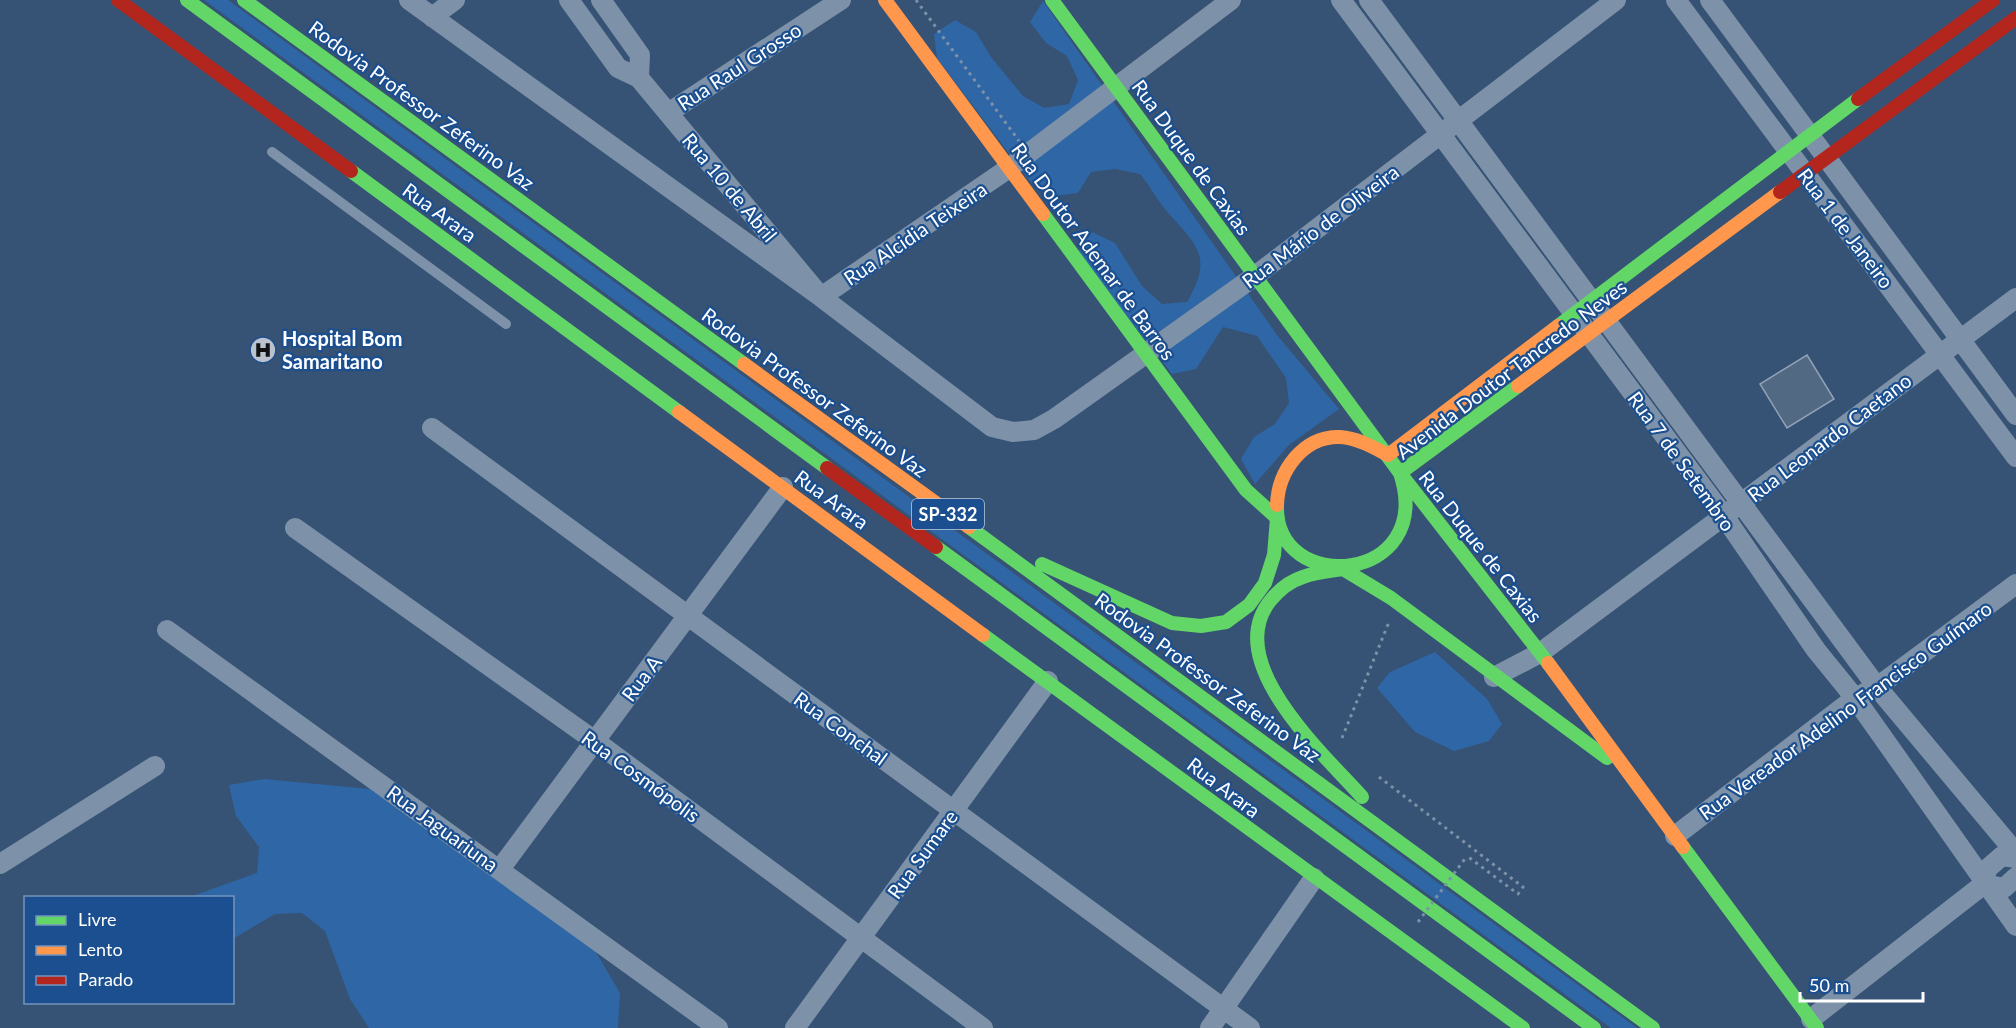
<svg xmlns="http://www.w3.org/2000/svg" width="2016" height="1028" font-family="Lato,sans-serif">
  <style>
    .green { fill: #2f66a5 }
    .building { fill: #526984; stroke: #92a2b6; stroke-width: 1.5 }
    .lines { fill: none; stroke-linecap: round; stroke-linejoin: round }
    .path { stroke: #7d92a8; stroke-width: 3; stroke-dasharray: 3 4.5; stroke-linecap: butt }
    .lane { stroke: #7d92a8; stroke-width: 10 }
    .street { stroke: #7d92a8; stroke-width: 20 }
    .fast { stroke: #63d668; stroke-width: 14 }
    .slow { stroke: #ff974d; stroke-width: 14 }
    .jam { stroke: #b3261e; stroke-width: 14 }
    .path-bridge { stroke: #7d92a8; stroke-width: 3; stroke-dasharray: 3 4.5; stroke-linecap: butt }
    .labels { text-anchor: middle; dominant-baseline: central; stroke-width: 4.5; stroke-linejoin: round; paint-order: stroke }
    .shield { fill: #1b4f8f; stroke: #bbcadd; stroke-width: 1.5 }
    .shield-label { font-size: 18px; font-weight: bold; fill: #fff }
    .street-label { font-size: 20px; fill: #fff; stroke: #1b4f8f }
    .poi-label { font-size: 20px; font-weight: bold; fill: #fff; stroke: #1b4f8f; text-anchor: start }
  </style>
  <rect width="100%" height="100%" fill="#365274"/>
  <path class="green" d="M204 0H228L1637 1028H1611Z
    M1043 1 1277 335 1339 409 1289 445 1255 484 1241 459 1254 437 1275 424 1289 403 1286 378 1257 336 1223 327 1196 369 1172 374 1077 253 1092 232 1115 243 1142 286 1162 304 1187 302C1211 260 1201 249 1171 216 1159 204 1151 187 1140 174L1115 169 1091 172 1078 193 1054 196 1032 184 937 58 934 34 955 20 976 32 991 57 1023 96 1044 108 1069 104 1078 80 1067 56 1046 43 1030 22Z
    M1435 652 1487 699 1502 724 1489 741 1454 751 1415 732 1377 688 1390 672Z
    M264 779 381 790 593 947 620 993 618 1028H369L350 999 325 931 302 913 275 914 233 939 232 898H187L257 873 259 847 236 816 229 785Z"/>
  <path class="building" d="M1807 355 1834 399 1787 428 1760 384Z"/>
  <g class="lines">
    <path class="path" d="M916 0 1019 141
      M1342 738 1389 622
      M1379 777 1523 887 1518 894 1467 856"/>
    <path class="lane" d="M272 152 506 324"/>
    <path class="street" d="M409 0 821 297 992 427 1013 432 1034 430 1054 419 1255 276 1616 0
      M569 0 618 68 639 78 821 297 1009 168 1231 0
      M601 0 640 55 639 78
      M1341 0 1724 516 1816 650 1855 698 2016 926
      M1369 0 1877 687 2016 853
      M1676 0 2016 457
      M1710 0 2016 415
      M432 17 455 0
      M668 113 841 0
      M432 428 1250 1028
      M295 528 595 741 983 1028
      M167 630 718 1028
      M1494 677 1540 653 2016 298
      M1675 836 1855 698 1877 687 2016 584
      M0 864 155 766
      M500 869 783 487
      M1984 884 2004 888 2016 877
      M1811 1019 1984 884 1987 869 2002 856 2016 858
      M795 1028 1048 681
      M1210 1028 1314 878"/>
    <path class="fast" d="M187 0 827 468
      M244 0 744 364
      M1052 0 1400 473 1548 663
      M351 171 679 412
      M1043 214 1246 490 1277 518
      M1558 326 1858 99
      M1277 505C1274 597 1437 584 1400 473L1518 386
      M969 527 1653 1028
      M936 547 1594 1028
      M1042 564 1172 623 1201 626 1226 622 1249 605 1265 583 1274 555 1277 518
      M1343 569 1391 598 1607 758
      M1343 569C1330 571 1315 572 1303 577 1290 581 1278 591 1270 601 1221 663 1325 755 1362 797
      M983 635 1523 1028
      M1683 847 1817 1028"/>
    <path class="slow" d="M885 0 1043 214
      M744 364 969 527
      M1518 386 1780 192
      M679 412 983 635
      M1277 505C1278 471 1303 436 1340 437 1357 438 1373 447 1388 455L1558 326
      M1548 663 1683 847"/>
    <path class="jam" d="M118 0 351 171
      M1858 99 1993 0
      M1780 192 2016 18
      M827 468 936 547"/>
    <path class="path-bridge" d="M1418 922 1467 856"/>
  </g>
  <defs>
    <g id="hospital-disc" transform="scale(1.35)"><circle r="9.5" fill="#b9c2ce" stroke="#1b4f8f"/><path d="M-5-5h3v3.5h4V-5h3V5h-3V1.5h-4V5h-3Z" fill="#111"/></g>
  </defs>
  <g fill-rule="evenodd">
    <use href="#hospital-disc" x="263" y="350"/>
  </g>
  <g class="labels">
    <rect class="shield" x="912" y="499" width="72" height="30" rx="4.5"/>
    <g class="shield-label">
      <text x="948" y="514">SP-332</text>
    </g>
    <g class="street-label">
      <text transform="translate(739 66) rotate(-33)">Rua Raul Grosso</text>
      <text transform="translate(422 105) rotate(36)">Rodovia Professor Zeferino Vaz</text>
      <text transform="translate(1192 157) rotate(54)">Rua Duque de Caxias</text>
      <text transform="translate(730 187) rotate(50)">Rua 10 de Abril</text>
      <text transform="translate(440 212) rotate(36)">Rua Arara</text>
      <text transform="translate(1320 226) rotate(-37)">Rua Mário de Oliveira</text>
      <text transform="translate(1846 228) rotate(53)">Rua 1 de Janeiro</text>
      <text transform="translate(915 233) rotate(-34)">Rua Alcidia Teixeira</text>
      <text transform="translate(1094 251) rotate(54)">Rua Doutor Ademar de Barros</text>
      <text transform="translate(1511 369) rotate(-37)">Avenida Doutor Tancredo Neves</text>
      <text transform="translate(815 392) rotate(36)">Rodovia Professor Zeferino Vaz</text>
      <text transform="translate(1829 437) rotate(-37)">Rua Leonardo Caetano</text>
      <text transform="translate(1682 461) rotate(54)">Rua 7 de Setembro</text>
      <text transform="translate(832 499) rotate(36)">Rua Arara</text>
      <text transform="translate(1481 546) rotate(52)">Rua Duque de Caxias</text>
      <text transform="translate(1208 677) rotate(36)">Rodovia Professor Zeferino Vaz</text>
      <text transform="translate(641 678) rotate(-53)">Rua A</text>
      <text transform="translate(1845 710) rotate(-36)">Rua Vereador Adelino Francisco Guímaro</text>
      <text transform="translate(841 728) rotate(36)">Rua Conchal</text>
      <text transform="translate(641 776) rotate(36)">Rua Cosmópolis</text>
      <text transform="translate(1224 787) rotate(37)">Rua Arara</text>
      <text transform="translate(443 828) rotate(36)">Rua Jaguariuna</text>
      <text transform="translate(922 854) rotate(-54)">Rua Sumare</text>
    </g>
    <g class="poi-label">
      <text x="282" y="338">Hospital Bom<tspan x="282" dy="23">Samaritano</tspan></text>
    </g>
  </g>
  <rect x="24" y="896" width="210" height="108" fill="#1b4f8f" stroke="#7695bc" stroke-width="1.5"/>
  <rect x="36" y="916" width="30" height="9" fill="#63d668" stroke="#7695bc" stroke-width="1.5"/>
  <text x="78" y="926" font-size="18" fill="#ffffff">Livre</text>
  <rect x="36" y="946" width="30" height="9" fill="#ff974d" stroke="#7695bc" stroke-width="1.5"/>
  <text x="78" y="956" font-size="18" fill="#ffffff">Lento</text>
  <rect x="36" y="976" width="30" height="9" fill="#b3261e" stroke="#7695bc" stroke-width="1.5"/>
  <text x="78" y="986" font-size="18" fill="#ffffff">Parado</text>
  <path d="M1800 992v9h123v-9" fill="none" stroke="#ffffff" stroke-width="3"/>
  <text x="1809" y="992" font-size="18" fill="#ffffff" stroke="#1b4f8f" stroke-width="4.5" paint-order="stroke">50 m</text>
</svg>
